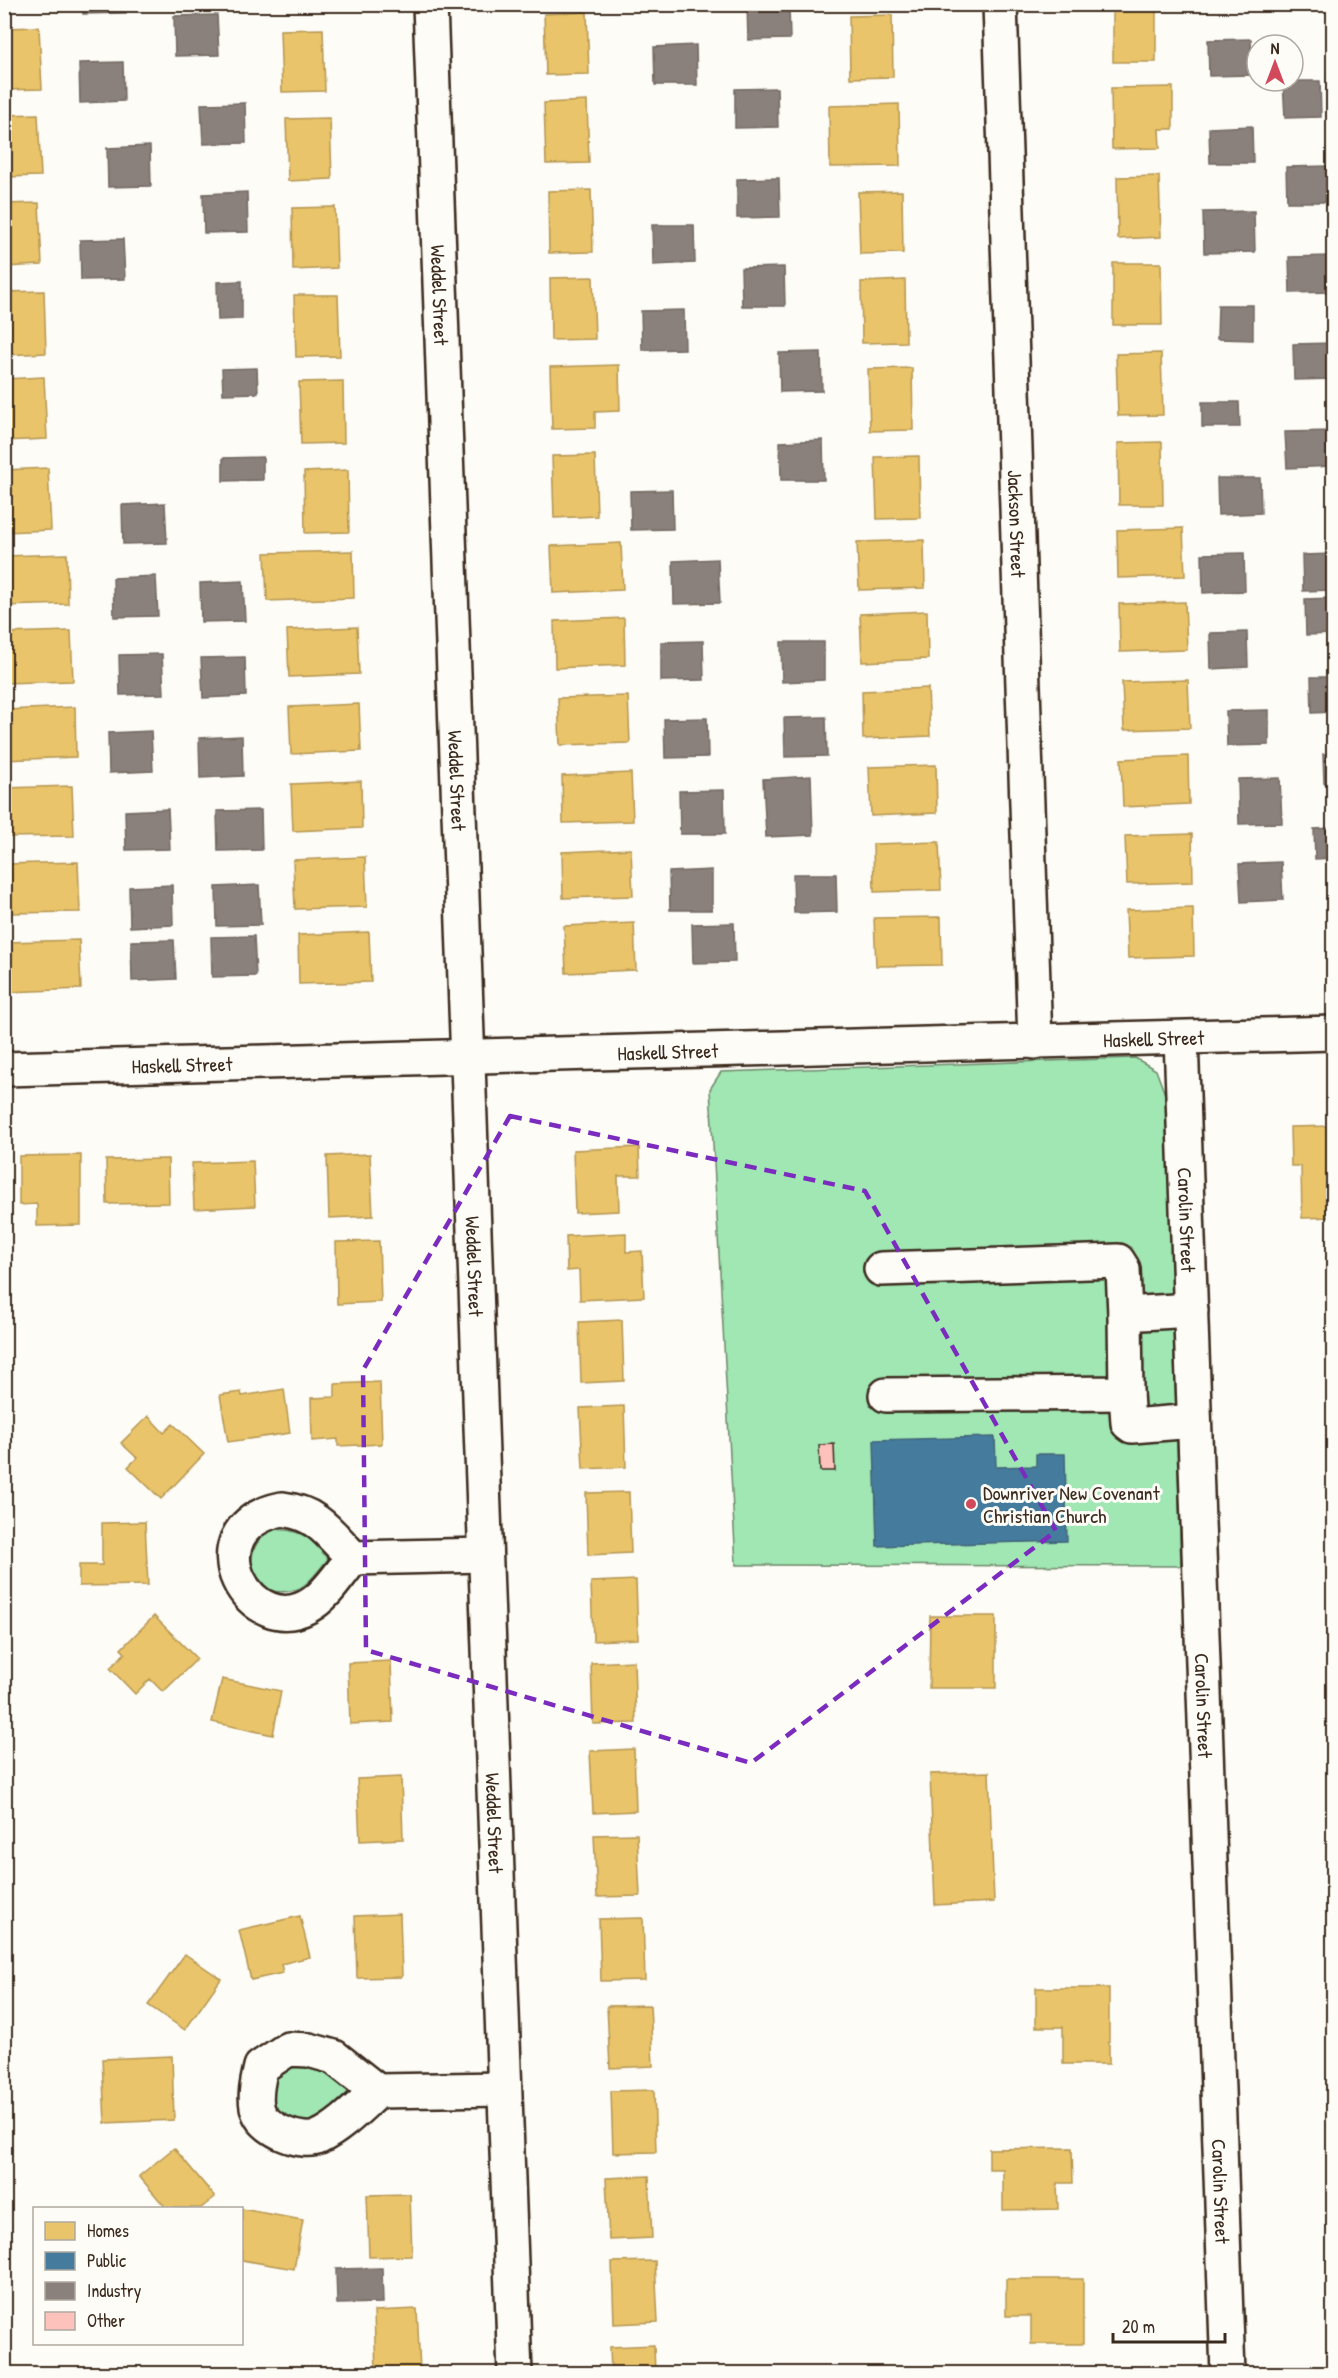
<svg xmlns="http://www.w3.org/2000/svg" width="1338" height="2378" font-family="'Patrick Hand',sans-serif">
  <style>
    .green { fill: #a0e7b4; stroke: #6e8869; stroke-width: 1.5 }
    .homes { fill: #e9c46a; stroke: #b59653; stroke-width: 1.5 }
    .public { fill: #457b9d; stroke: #426377; stroke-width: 1.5 }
    .industry { fill: #8a817c; stroke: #726760; stroke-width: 1.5 }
    .building { fill: #fec2bc; stroke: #3b2a1e; stroke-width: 1.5 }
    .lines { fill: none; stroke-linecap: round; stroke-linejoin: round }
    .minor-casing { stroke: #3b2a1e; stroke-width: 38 }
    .minor { stroke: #fdfcf7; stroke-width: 33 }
    .marked { fill: none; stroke: #7b2cbf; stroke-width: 4.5; stroke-dasharray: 12 8; stroke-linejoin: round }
    .poi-dot { fill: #d1495b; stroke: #fdfcf7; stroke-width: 2 }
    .labels { text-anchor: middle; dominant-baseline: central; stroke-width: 6; stroke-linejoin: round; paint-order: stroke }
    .street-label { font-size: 20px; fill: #3b2a1e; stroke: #fdfcf7 }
    .poi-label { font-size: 20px; fill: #3b2a1e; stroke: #fdfcf7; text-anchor: start }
  </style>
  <rect width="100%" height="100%" fill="#fdfcf7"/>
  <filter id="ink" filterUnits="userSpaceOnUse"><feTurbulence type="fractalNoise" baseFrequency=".0167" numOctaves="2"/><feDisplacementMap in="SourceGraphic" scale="12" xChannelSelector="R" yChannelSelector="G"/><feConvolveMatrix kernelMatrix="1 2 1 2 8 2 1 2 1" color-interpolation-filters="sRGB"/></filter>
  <g filter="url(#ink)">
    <path class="green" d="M1135 1058 1156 1070 1166 1097 1181 1566 736 1565 710 1089 721 1072Z
      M270 1529C300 1529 310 1536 328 1559 308 1583 304 1595 270 1591L251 1570C251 1551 255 1542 270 1529Z
      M298 2059 322 2065 351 2091 314 2125 292 2127 270 2104 268 2084 281 2069Z"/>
    <path class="homes" d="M279 4H323V6L279 7Z
      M1113 4H1156V62H1113Z
      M587 12 589 74 546 75 544 14Z
      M892 15 893 77 850 78 849 16Z
      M39 27 42 89 4 90V28Z
      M323 29 325 91 282 92 280 30Z
      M1173 87V129H1159L1160 148 1112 149 1111 88Z
      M587 101 589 163 546 164 544 103Z
      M899 104 900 166 830 167 829 106Z
      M38 114 41 176 4 177V115Z
      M330 118 332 179 288 181 286 119Z
      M1159 176 1161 237 1118 239 1117 177Z
      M591 190 593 252 549 253 548 191Z
      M902 191 903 253 860 254 858 192Z
      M39 203 42 265 4 267V204Z
      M335 207 337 268 293 270 292 208Z
      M1113 263H1161L1162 325H1113Z
      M593 277 595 339 551 340 550 278Z
      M905 280 906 342 862 343 861 282Z
      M44 291 46 353 4 355V292Z
      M294 295H338L340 356 296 357Z
      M1161 353 1163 415 1118 416 1116 354Z
      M619 365 620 411 595 412V428L552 429 550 367Z
      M912 368 913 430 870 431 868 369Z
      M44 377 47 439 4 441V379Z
      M343 381 344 443 301 444 299 382Z
      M1162 442 1163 505H1119L1118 443Z
      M595 455 597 516 554 518 552 456Z
      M919 456 920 518 877 519 875 457Z
      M48 468 51 530 5 532 4 470Z
      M348 470 349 532 305 533 304 472Z
      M1183 528 1185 576 1118 578 1117 530Z
      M924 540 925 588 859 590 857 542Z
      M621 543 623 590 553 593 551 546Z
      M353 551 354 598 267 601 265 553Z
      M67 554 68 604 4 606V556Z
      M1185 602 1187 650 1120 652 1119 604Z
      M927 611 928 659 862 662 860 614Z
      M624 618 625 665 555 668 554 621Z
      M357 627 359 674 289 677 287 630Z
      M71 631 73 681 4 683V633Z
      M1188 680 1190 728 1124 730 1122 682Z
      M928 688 930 736 863 739 862 691Z
      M628 696 630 743 560 745 558 698Z
      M359 704 361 751 291 754 289 707Z
      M75 707 76 757 4 760V710Z
      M1188 756 1189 804 1123 807 1121 759Z
      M936 765 937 813 871 816 869 767Z
      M631 773 633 821 563 823 562 776Z
      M361 781 362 828 293 831 291 784Z
      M72 786 74 836 4 837V788Z
      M1192 834 1193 882 1127 884 1125 836Z
      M939 842 941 890 874 892 873 844Z
      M631 849 633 896 563 898 562 852Z
      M365 857 367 907 295 909 293 860Z
      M78 862 80 912 8 913 6 864Z
      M1193 908 1194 956 1128 958 1126 910Z
      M941 917 942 965 876 966 874 918Z
      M634 923 636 970 566 973 564 926Z
      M369 932 371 982 299 984 298 935Z
      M79 940 81 989 9 992 7 942Z
      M1334 1126V1217L1302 1218 1301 1166H1291L1290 1127Z
      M639 1147 640 1176H618L619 1211 575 1213 573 1150Z
      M370 1154 373 1216 329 1218 327 1156Z
      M81 1155V1225L37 1226V1204L19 1205V1156Z
      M168 1159 169 1203 107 1204 106 1160Z
      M253 1161 255 1206 194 1209 192 1163Z
      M626 1233V1252L642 1251 644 1297 580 1300 579 1270 567 1271 566 1236Z
      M379 1241 381 1302 337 1304 336 1242Z
      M622 1320 624 1381 581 1383 579 1322Z
      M380 1382 382 1444 338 1446V1439L312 1441 311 1398 335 1397V1384Z
      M284 1389 290 1433 228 1442 220 1395 241 1392 242 1396Z
      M624 1406 626 1467 583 1469 580 1408Z
      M148 1416 164 1433 173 1424 204 1454 161 1499 128 1467 137 1458 121 1443Z
      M629 1492 631 1553 588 1555 586 1493Z
      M145 1522 148 1585 79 1586V1565H102V1523Z
      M636 1580 638 1639 593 1641 591 1582Z
      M154 1616 197 1659 163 1692 150 1679 135 1694 110 1668 125 1653 121 1649Z
      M930 1616H996V1688H929Z
      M391 1661 393 1722 350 1724 348 1663Z
      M634 1661 636 1723 593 1724 591 1663Z
      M222 1679 281 1691 273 1735 212 1722Z
      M634 1749 636 1811 593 1813 590 1751Z
      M989 1772 994 1902 935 1905 930 1774Z
      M401 1777 403 1839 360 1841 357 1779Z
      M637 1834 640 1896 597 1897 594 1835Z
      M400 1914 402 1977 357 1978 355 1916Z
      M300 1916 310 1957 281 1964 283 1973 251 1980 239 1930Z
      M643 1918 645 1980 601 1981 599 1919Z
      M185 1954 221 1979 185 2030 148 2005Z
      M1036 1988H1109V2064H1063V2027H1036Z
      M650 2005 653 2066 610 2068 607 2006Z
      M172 2056 174 2120 105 2123 102 2059Z
      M654 2090 656 2152 613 2153 611 2091Z
      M174 2148 215 2197 201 2208H166L139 2176Z
      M1072 2148 1073 2183H1057L1058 2209 1003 2210V2169H989V2149Z
      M649 2176 652 2238 609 2240 606 2178Z
      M410 2194 412 2256 369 2257 367 2195Z
      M242 2209 303 2220 294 2269 242 2260Z
      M655 2261 658 2322 614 2324 612 2262Z
      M1006 2279H1083V2344H1031V2316H1006Z
      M417 2309 420 2371 376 2372 374 2311Z
      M654 2345 655 2374H611L610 2347Z"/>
    <path class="public" d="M995 1437 996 1467 1036 1466V1454H1065L1067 1541 877 1546 874 1440Z"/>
    <path class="industry" d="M82 4H126V13L83 14Z
      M747 4H789L790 39 748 40Z
      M217 15 219 55 175 56 174 16Z
      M1251 39 1252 75 1209 76 1208 40Z
      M696 45 697 85H655L654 47Z
      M123 62 124 101 80 103 79 63Z
      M1283 81H1320L1321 117 1285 118Z
      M777 88 778 127 735 128V89Z
      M245 103 246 143 203 144 201 104Z
      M1252 126 1253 163H1210L1209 128Z
      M150 146 151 186 108 187 107 148Z
      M1329 166 1330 202H1287L1286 167Z
      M779 178 780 217 737 218V179Z
      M247 192 248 232 204 233 203 194Z
      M1254 211 1255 252 1204 253 1203 212Z
      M652 225H694L695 263 653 265Z
      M123 239 125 279 81 280 80 240Z
      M1332 256 1333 292 1290 293 1289 257Z
      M784 267 785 306H742L741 268Z
      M242 281V319L218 320 217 282Z
      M1218 305H1253V340L1217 339Z
      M684 310 685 349 642 350 641 311Z
      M1334 343V379L1294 380 1293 344Z
      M821 352 822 391 780 392 779 353Z
      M257 368 258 393 223 394 222 369Z
      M1202 402H1239L1240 427H1202Z
      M1334 431V466L1287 468 1285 432Z
      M823 440 824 480H781L780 442Z
      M263 457V480L223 481V458Z
      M1217 478H1260L1261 513 1218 515Z
      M672 490 673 529 631 530 630 491Z
      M165 503 167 543 123 544 122 505Z
      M1244 553 1245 591 1203 593 1202 554Z
      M1334 554V590L1303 591 1302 555Z
      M718 559 720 603 674 604 673 561Z
      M156 576 158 616 114 617 113 578Z
      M243 581 245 621 201 622 200 583Z
      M1334 598V634L1306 635 1305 599Z
      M1247 632 1248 667 1211 669 1210 633Z
      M703 641 704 680 661 681V642Z
      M781 642H824V680L782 682Z
      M162 654 164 694 120 695 119 655Z
      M245 657 246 696 203 698 201 658Z
      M1311 677H1334V712L1312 713Z
      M1269 710V745L1227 746 1226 711Z
      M826 717 827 756 785 757 784 718Z
      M707 718 708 757 665 758 664 719Z
      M151 731 153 771 109 773 108 733Z
      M242 736 243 776 200 778 199 738Z
      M1323 754H1334V783H1324Z
      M811 776 813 835 766 837 763 779Z
      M1280 778 1282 823 1239 824 1238 779Z
      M724 790 725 834H680L679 791Z
      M168 809 170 849 126 850 125 811Z
      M261 810 262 850 218 851 217 811Z
      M1334 828V858L1315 859 1314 829Z
      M1281 862 1283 900 1241 902 1239 864Z
      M712 870V910H670L669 872Z
      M793 874H836L837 912 794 913Z
      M172 885 173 925 130 927 129 887Z
      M259 885 261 925 217 926 216 887Z
      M734 923 735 962 693 963 692 924Z
      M254 936 256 976 212 977 211 937Z
      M174 940 176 979 132 981 131 941Z
      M382 2268 383 2303 337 2304 336 2269Z"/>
    <path class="building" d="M834 1444 835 1471H820L819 1445Z"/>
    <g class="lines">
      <g class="minor-casing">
        <g id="minor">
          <path id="s1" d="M430 4 515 2374"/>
          <path id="s2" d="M1000 4 1035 1042"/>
          <path id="s3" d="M1181 1038 1228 2374"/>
          <path id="s4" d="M4 1069 1334 1033"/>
          <path d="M881 1269 1118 1261 1123 1269 1125 1314 1191 1310"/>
          <path d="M1126 1393 1128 1423 1132 1426 1194 1421"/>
          <path d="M886 1395 1126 1393 1125 1314"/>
          <path d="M282 1509C318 1513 330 1534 353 1558 340 1573 329 1592 313 1603 252 1646 186 1529 282 1509Z"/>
          <path d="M353 1558 485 1555"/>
          <path d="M377 2091C359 2107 340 2127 319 2137 302 2145 266 2130 259 2113 253 2100 258 2080 261 2067L288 2049 309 2050 334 2057 377 2091 504 2089"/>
        </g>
      </g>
      <use href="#minor" class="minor"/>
    </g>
  </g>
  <path class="marked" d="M510 1116 865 1191 1056 1531 751 1763 366 1650 363 1370Z"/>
  <circle class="poi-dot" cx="971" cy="1504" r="6"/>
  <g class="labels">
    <g class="street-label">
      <text stroke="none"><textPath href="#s1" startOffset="291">Weddel Street</textPath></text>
      <text stroke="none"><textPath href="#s2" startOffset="520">Jackson Street</textPath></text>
      <text stroke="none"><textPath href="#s1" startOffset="777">Weddel Street</textPath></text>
      <text stroke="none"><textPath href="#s4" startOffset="1150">Haskell Street</textPath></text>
      <text stroke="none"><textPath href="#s4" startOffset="664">Haskell Street</textPath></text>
      <text stroke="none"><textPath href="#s4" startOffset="178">Haskell Street</textPath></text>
      <text stroke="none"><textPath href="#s3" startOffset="182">Carolin Street</textPath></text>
      <text stroke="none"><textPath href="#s1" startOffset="1263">Weddel Street</textPath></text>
      <text stroke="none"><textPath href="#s3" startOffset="668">Carolin Street</textPath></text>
      <text stroke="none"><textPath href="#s1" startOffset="1820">Weddel Street</textPath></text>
      <text stroke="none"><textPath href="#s3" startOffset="1154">Carolin Street</textPath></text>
    </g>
    <g class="poi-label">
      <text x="983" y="1492">Downriver New Covenant<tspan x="983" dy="23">Christian Church</tspan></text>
    </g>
  </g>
  <rect width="1338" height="2378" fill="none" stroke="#fdfcf7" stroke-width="24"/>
  <rect x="12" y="12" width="1314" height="2354" fill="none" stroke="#3b2a1e" stroke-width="2" filter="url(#ink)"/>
  <rect x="33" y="2207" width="210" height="138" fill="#fdfcf7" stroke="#afa8a0" stroke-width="1.5"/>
  <rect x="45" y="2222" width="30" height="18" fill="#e9c46a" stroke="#afa8a0" stroke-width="1.5"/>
  <text x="87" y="2237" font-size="18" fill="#3b2a1e">Homes</text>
  <rect x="45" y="2252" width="30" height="18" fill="#457b9d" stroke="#afa8a0" stroke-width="1.5"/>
  <text x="87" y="2267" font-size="18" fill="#3b2a1e">Public</text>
  <rect x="45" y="2282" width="30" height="18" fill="#8a817c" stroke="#afa8a0" stroke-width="1.5"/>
  <text x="87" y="2297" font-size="18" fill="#3b2a1e">Industry</text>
  <rect x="45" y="2312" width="30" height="18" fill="#fec2bc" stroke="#afa8a0" stroke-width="1.5"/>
  <text x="87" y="2327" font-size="18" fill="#3b2a1e">Other</text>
  <g transform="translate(1275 63)"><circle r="28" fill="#fdfcf7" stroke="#afa8a0" stroke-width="1.5"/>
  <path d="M0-4.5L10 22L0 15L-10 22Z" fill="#d1495b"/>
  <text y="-9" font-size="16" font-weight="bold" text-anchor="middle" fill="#3b2a1e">N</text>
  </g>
  <path d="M1113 2333v9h112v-9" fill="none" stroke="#3b2a1e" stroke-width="3"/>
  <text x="1122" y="2333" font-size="18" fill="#3b2a1e" stroke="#fdfcf7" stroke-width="4.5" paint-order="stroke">20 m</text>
</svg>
